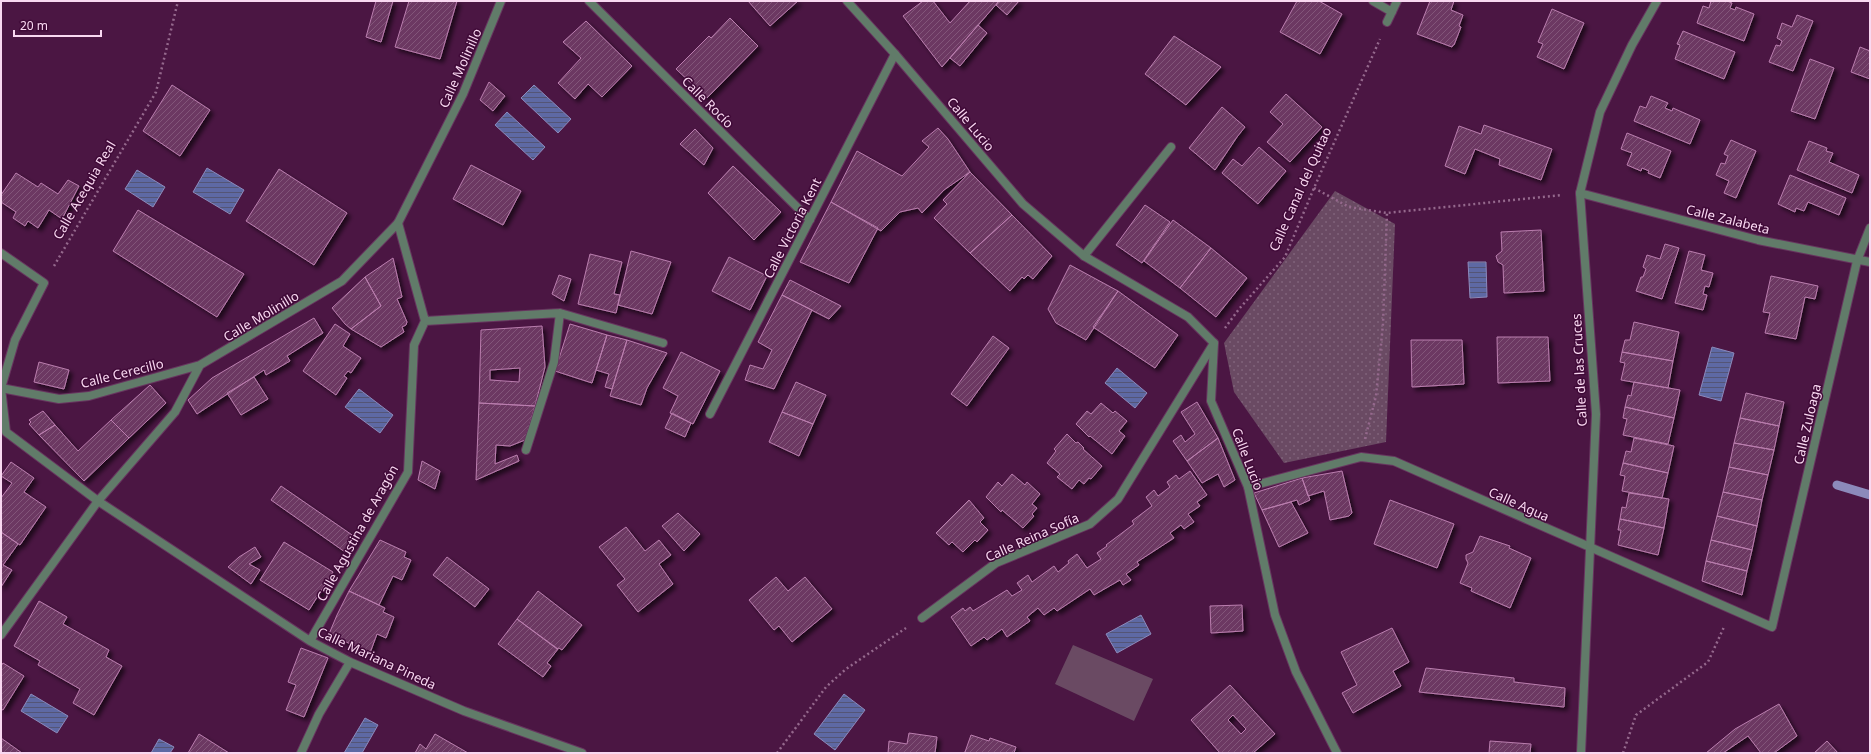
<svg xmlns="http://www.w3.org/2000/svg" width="1871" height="754" font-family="'Noto Sans',sans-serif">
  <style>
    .grass { fill: url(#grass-dots) }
    .park { fill: #6a4a63 }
    .water { fill: url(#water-rules); stroke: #8c8abb }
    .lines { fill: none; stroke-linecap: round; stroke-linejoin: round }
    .stream { stroke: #8c8abb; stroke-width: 9 }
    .building { fill: url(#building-hatch); stroke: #bb7eaf; fill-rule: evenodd; filter: url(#shadow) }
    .minor-casing { stroke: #67355f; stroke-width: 10 }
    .tertiary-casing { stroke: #67355f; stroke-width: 10 }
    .path { stroke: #95698d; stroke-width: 2.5; stroke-dasharray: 2 3; stroke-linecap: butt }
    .minor { stroke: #617b69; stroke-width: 8 }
    .tertiary { stroke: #617b69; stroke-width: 8 }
    .labels { text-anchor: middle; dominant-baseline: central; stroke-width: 3; stroke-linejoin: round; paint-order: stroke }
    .street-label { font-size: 13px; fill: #f9d8f1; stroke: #400a38 }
  </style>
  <defs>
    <pattern id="grass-dots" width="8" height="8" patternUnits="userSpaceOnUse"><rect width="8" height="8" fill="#6a4a63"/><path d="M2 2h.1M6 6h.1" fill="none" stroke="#80637a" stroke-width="1.8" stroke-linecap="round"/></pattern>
    <pattern id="water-rules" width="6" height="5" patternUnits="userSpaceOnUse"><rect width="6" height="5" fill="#5e69a4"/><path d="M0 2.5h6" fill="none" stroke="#545576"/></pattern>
    <pattern id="building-hatch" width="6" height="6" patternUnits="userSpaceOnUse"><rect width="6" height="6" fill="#6c3962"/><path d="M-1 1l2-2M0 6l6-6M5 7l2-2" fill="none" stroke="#825579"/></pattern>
    <filter id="shadow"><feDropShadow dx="3.5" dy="3.5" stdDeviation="2" flood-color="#0009"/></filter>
  </defs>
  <rect width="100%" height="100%" fill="#4b1643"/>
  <path class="grass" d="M1335 191 1395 224 1386 442 1284 463 1234 392 1224 343Z"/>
  <path class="park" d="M1073 645 1153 679 1134 721 1055 684Z"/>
  <path class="water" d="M534 85 571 119 558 133 521 98Z
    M507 112 545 147 533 160 495 125Z
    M207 168 244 190 230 214 193 192Z
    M137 170 165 187 153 207 125 189Z
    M1468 262H1486L1487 297 1470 298Z
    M1712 347 1734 353 1721 401 1699 395Z
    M1117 368 1147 393 1135 408 1105 383Z
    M359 389 393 415 380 433 345 407Z
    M1141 615 1151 634 1117 653 1106 634Z
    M31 694 68 716 57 733 21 711Z
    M844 694 865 710 835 750 814 734Z
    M365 718 378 725 362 753H344Z
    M159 739 174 747 170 753H151Z"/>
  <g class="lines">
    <path class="stream" d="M1837 485 1870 495"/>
  </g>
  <path class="building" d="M376 1H393L381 42 366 37Z
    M457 1 440 59 395 47 409 1Z
    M748 1H798L770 26Z
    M923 1H933L950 23 970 1H999L942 67 903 16Z
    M999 1H1019L1007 15 996 5Z
    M1297 1H1319L1342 14 1320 54 1280 32Z
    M1430 1H1454L1451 10 1463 15 1459 26 1461 27 1454 45H1453L1452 47 1417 34Z
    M1711 1H1727L1732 3 1730 8 1735 10 1736 7 1754 14 1744 41 1697 23 1703 6 1709 8Z
    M1552 9 1584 23 1564 69 1537 57 1543 44 1538 42Z
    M1797 15 1813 21 1793 71 1769 62 1776 45 1780 46 1782 41 1777 38 1782 23 1792 27Z
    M730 18 758 46 707 98 676 69 709 36 711 38Z
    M586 21 632 66 602 97 588 84 575 99 558 83 581 58 563 42Z
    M978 25 987 33 960 66 950 58Z
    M1683 31 1735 52 1724 79 1675 59 1680 45 1677 44Z
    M1174 36 1221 67 1186 105 1145 74Z
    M1860 47 1870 51V79L1851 72Z
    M1810 59 1834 68 1815 119 1791 111Z
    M489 82 505 96 493 111 480 100Z
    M172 85 210 110 180 156 143 131Z
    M1286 94 1322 127 1290 162 1267 142 1283 124 1270 112Z
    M1651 96 1668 103 1665 108 1672 111 1673 108 1700 120 1690 144 1634 121 1640 106 1646 108Z
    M1222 107 1245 127 1237 137 1215 170 1189 148Z
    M1484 125 1552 149 1541 180 1499 165 1500 159 1475 149 1465 174 1445 166 1459 126 1481 134Z
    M938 128 948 139 970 172 944 190 922 213 918 208 900 212 881 231 831 202 857 151 902 176 929 147 922 141Z
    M695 129 713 148 704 165 680 144Z
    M1627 133 1671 151 1660 178 1648 173 1649 171 1642 168 1641 171 1627 165 1632 153 1621 149Z
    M1731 140 1756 151 1736 198 1724 193 1729 181 1716 175 1721 163 1725 164 1728 156 1724 154Z
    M1809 141 1827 148 1826 151 1833 153 1829 162 1859 175 1852 193 1797 170Z
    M1259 147 1286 171 1258 204 1222 173 1233 159 1242 166Z
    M471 165 521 191 503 225 453 199Z
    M733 166 781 212 754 240 708 193Z
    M279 169 347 213 314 265 246 221Z
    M970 172 1012 215 970 253 934 218 947 204 943 200Z
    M16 173 38 187 41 183 58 194 68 180 79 186 62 219 49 210 38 228 28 221 25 226 13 218 16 212 1 202V195Z
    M1790 175 1846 198 1839 215 1808 202 1804 211 1796 208 1795 212 1778 204Z
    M831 202 878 228 849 283 800 262Z
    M1145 205 1170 222 1142 263 1116 245Z
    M138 210 244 274 217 317 113 251Z
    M1012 215 1052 256 1033 279 1028 275 1024 279 1022 277 1010 291 970 253Z
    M1173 220 1211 248 1180 288 1144 261Z
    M1541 230 1544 291 1504 293 1503 265 1498 262 1496 256 1502 251 1501 232Z
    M1665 244 1679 248 1662 299 1636 291 1641 277H1643L1646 269 1643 267 1647 255 1660 259Z
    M1211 248 1247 278 1216 317 1180 288Z
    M631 251 671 262 652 314 618 305Z
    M1689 251 1705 255 1701 270 1713 273 1709 287 1705 286 1703 294 1707 295 1703 310 1675 303Z
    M590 254 622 262 614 294 620 295 616 313 578 304Z
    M729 257 767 276 750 310 712 291Z
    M393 258 402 297 397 299 407 322 406 325 402 327 404 332 381 347 351 329 381 306 365 277Z
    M1070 265 1118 291 1086 340 1056 323 1048 309Z
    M559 275 571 279 564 301 552 294Z
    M1771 276 1818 286 1815 299 1805 297 1796 339 1765 333 1770 313 1763 312Z
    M365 277 381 306 351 329 345 324 332 308Z
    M790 280 841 306 829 319 782 295Z
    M1118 291 1178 335 1155 368 1093 327Z
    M782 295 812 310 774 389 745 380 750 365 763 369 772 350 758 342Z
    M314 318 323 333 287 356 290 361 266 375 264 370 197 414 188 400 212 378Z
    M1634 322 1679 332 1673 361 1622 352 1625 340H1630Z
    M335 324 350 334 343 346 361 358 351 373 348 371 344 376 347 378 336 395 303 371Z
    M570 324 607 335 592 383 555 371Z
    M542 326 545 367 535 406 479 403 481 330ZM520 368 519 382 490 380V370Z
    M607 335 627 340 612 389 605 387 609 374 596 370Z
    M993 336 1009 348 967 406 951 394Z
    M1497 337H1548L1550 381 1498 383Z
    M627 340 667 353 647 388 641 405 610 396Z
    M1411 340H1462L1464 384 1412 387Z
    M681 352 720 371 693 424 670 413 678 396 663 388Z
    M1622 352 1673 361 1668 388 1621 380 1625 363 1620 362Z
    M39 362 69 370 64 389 34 382Z
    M254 377 268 399 241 415 227 393Z
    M796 382 826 395 813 424 782 412Z
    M1634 382 1680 390 1674 418 1625 407 1628 395 1631 396Z
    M150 385 166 403 129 438 111 420Z
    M1746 393 1784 402 1779 426 1740 418Z
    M1197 402 1218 438 1187 461 1173 441 1181 435 1185 442 1195 434 1181 412Z
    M479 403 535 406 525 440 510 446 496 445 495 464 517 455 519 461 476 480Z
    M1101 403 1113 413 1115 411 1127 421 1119 431 1125 436 1112 454 1090 436 1089 437 1076 424 1087 411 1091 414Z
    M1625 407 1674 418 1668 444 1623 435 1627 419 1623 418Z
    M43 411 55 425 39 435 29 424 31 422 29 420Z
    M782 412 813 424 799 456 769 442Z
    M672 413 691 423 685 437 665 428Z
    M1740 418 1779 426 1774 450 1734 443Z
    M111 420 129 438 84 481 39 435 55 425 78 451Z
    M1067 434 1076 443 1078 442 1084 448 1083 449 1102 466 1091 479 1089 478 1084 484 1079 480 1072 489 1057 477 1060 474 1047 463 1056 451 1054 449Z
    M1218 438 1235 480 1224 487 1218 474 1202 483 1187 461Z
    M1634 438 1674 446 1668 473 1623 463 1626 451 1631 452Z
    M1734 443 1774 450 1768 475 1729 467Z
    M422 461 440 471 435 489 418 480Z
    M11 462 34 478 24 492 46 507 20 545 1 532V498L12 483 1 476Z
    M1623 463 1668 473 1662 498 1622 491 1625 476 1620 475Z
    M1729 467 1768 475 1762 500 1723 492Z
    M1190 471 1207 495 1197 502 1200 506 1188 514 1194 522 1184 529 1181 525 1170 533 1174 538 1137 562 1139 565 1126 574 1131 580 1123 585 1120 580 1094 595 1090 589 1057 611 1054 608 1044 615 1038 608 1027 617 1030 621 1007 637 1002 629 987 640 984 637 971 646 951 617 963 608 965 611 970 607 973 611 1007 590 1012 596 1022 590 1017 583 1028 575 1032 582 1054 566 1058 572 1069 563 1068 561 1077 554 1087 568 1101 559 1097 553 1107 546 1106 545 1134 524 1132 521 1152 506 1146 497 1154 490 1158 496 1170 487 1167 482 1176 475 1179 479Z
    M1342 471 1352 513 1349 516 1330 520 1324 491 1308 496 1302 478Z
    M1012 474 1025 485 1027 482 1040 494 1032 504 1037 508 1032 514 1034 516 1023 528 1002 510 1001 512 986 497 998 482 1002 486Z
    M1302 478 1310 500 1299 505 1297 500 1262 510 1254 493Z
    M281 486 355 537 345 552 271 500Z
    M1723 492 1762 500 1757 526 1717 516Z
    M1629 493 1669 499 1664 528 1620 519 1622 507 1626 508Z
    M969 500 984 518 980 522 988 530 977 542 975 540 963 552 952 542 949 545 936 533Z
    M1390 500 1454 524 1437 568 1374 544Z
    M1291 502 1308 533 1279 547 1262 510Z
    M678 513 700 534 684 551 662 526Z
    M1717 516 1757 526 1752 550 1711 540Z
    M1620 519 1664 528 1658 555 1618 545 1621 530H1618Z
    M626 527 645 551 659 540 671 555 659 564 673 584 638 612 617 585 625 579 599 547Z
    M1 532 18 544 3 565 12 570 1 587Z
    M1480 536 1510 546 1509 548 1531 558 1510 608 1471 591 1472 588 1460 583 1468 563 1466 559V555L1473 552Z
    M380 540 406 552 404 557 411 560 402 580 393 576 379 605 349 591Z
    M1711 540 1752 550 1747 571 1706 561Z
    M284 542 333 572 309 610 260 580Z
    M255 547 261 557 249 564 260 570 251 584 228 567 239 557Z
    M447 557 489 589 475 607 433 575Z
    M1706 561 1747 571 1742 595 1702 581Z
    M776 577 788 591 805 577 832 609 792 642 779 626 774 630 749 600Z
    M349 591 385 608 383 612 394 617 386 638 377 634 370 653 329 634 337 615Z
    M538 591 582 625 562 650 559 648 557 649 517 619Z
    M39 601 67 617 63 624 109 650 106 657 122 666 94 715 73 703 80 689 38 665 40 661 14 646Z
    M1242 605 1243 631 1211 633 1210 606Z
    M517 619 558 649 547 663 551 666 543 677 498 644Z
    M1392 628 1409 662 1393 671 1401 686 1353 713 1342 693 1357 685 1341 652Z
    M301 648 328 658 304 717 286 710 296 685 288 682Z
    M3 663 24 676 3 710 1 709V666Z
    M1426 668 1514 678V682L1565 688 1564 707 1419 692Z
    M1230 685 1275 734 1253 753H1220L1191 720ZM1233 715 1246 729 1241 734 1228 720Z
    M1779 704 1797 736 1774 753H1761L1748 736 1723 753H1706L1735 729Z
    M909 733 937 737 935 753H888L889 741 907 744Z
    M199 734 229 753H188Z
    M435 734 468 753H415L420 744 426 749Z
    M971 735 989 741 990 738 1016 747 1014 753H963L965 752Z
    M1 738 22 753H1Z
    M1490 741 1531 744 1530 753H1489Z
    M1827 741 1838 753H1814Z"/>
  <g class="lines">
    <g class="minor-casing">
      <path id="minor" d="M589 1 810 220
        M1373 1 1392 12
        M1387 22 1397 1
        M1580 193 1758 240 1870 262
        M1 253 44 283 15 340 1 388 6 432 98 501 310 641 350 662 464 711 582 753
        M1084 256 1171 147
        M425 321 560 313 663 343
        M710 414 895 54
        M526 450 554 362 560 313
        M1248 487 1361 457 1394 461 1772 627 1857 261 1870 228
        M922 618 996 563 1090 524 1118 499 1214 343
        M310 641 408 472 414 345 425 321 398 223
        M301 753 319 714 350 662"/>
    </g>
    <g class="tertiary-casing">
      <path id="tertiary" d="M847 1 895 54 1023 204 1084 256 1188 317 1214 343 1211 401 1248 487 1275 615 1296 672 1337 753
        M1 388 59 399 89 396 200 365
        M1 635 98 501 175 412 200 365 342 281 398 223 463 94 501 1
        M1581 753 1596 414 1580 193 1600 112 1632 45 1657 1"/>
    </g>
    <path class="path" d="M1314 188 1349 207 1387 213 1562 195
      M54 266 156 92 178 1
      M1225 328 1239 309 1285 257 1314 188 1380 39
      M1365 439 1376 396 1383 324 1387 213
      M777 753 826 687 846 669 906 628
      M1623 753 1636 715 1708 662 1724 627"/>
    <use href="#minor" class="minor"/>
    <use href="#tertiary" class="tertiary"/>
  </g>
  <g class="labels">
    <g class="street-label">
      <text transform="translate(460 68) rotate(-66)">Calle Molinillo</text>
      <text transform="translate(708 102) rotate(45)">Calle Rocío</text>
      <text transform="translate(971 124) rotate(50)">Calle Lucio</text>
      <text transform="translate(1300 189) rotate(-66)">Calle Canal del Quitao</text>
      <text transform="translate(84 190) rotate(-60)">Calle Acequia Real</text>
      <text transform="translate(1728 219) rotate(14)">Calle Zalabeta</text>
      <text transform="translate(792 228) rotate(-63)">Calle Victoria Kent</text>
      <text transform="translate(261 316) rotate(-31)">Calle Molinillo</text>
      <text transform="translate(1579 370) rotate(-93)">Calle de las Cruces</text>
      <text transform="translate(122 373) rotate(-14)">Calle Cerecillo</text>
      <text transform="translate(1807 424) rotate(-77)">Calle Zuloaga</text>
      <text transform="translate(1248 459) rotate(69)">Calle Lucio</text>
      <text transform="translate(1519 504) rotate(24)">Calle Agua</text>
      <text transform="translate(357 533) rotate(-61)">Calle Agustina de Aragón</text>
      <text transform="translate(1032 537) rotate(-24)">Calle Reina Sofía</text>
      <text transform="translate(377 658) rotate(25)">Calle Mariana Pineda</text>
    </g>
  </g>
  <rect width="1871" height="754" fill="none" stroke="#f9d8f1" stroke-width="4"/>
  <path d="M14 30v6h87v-6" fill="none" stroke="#f9d8f1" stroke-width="2"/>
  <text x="20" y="30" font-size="12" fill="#f9d8f1" stroke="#400a38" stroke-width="3" paint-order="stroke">20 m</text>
</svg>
